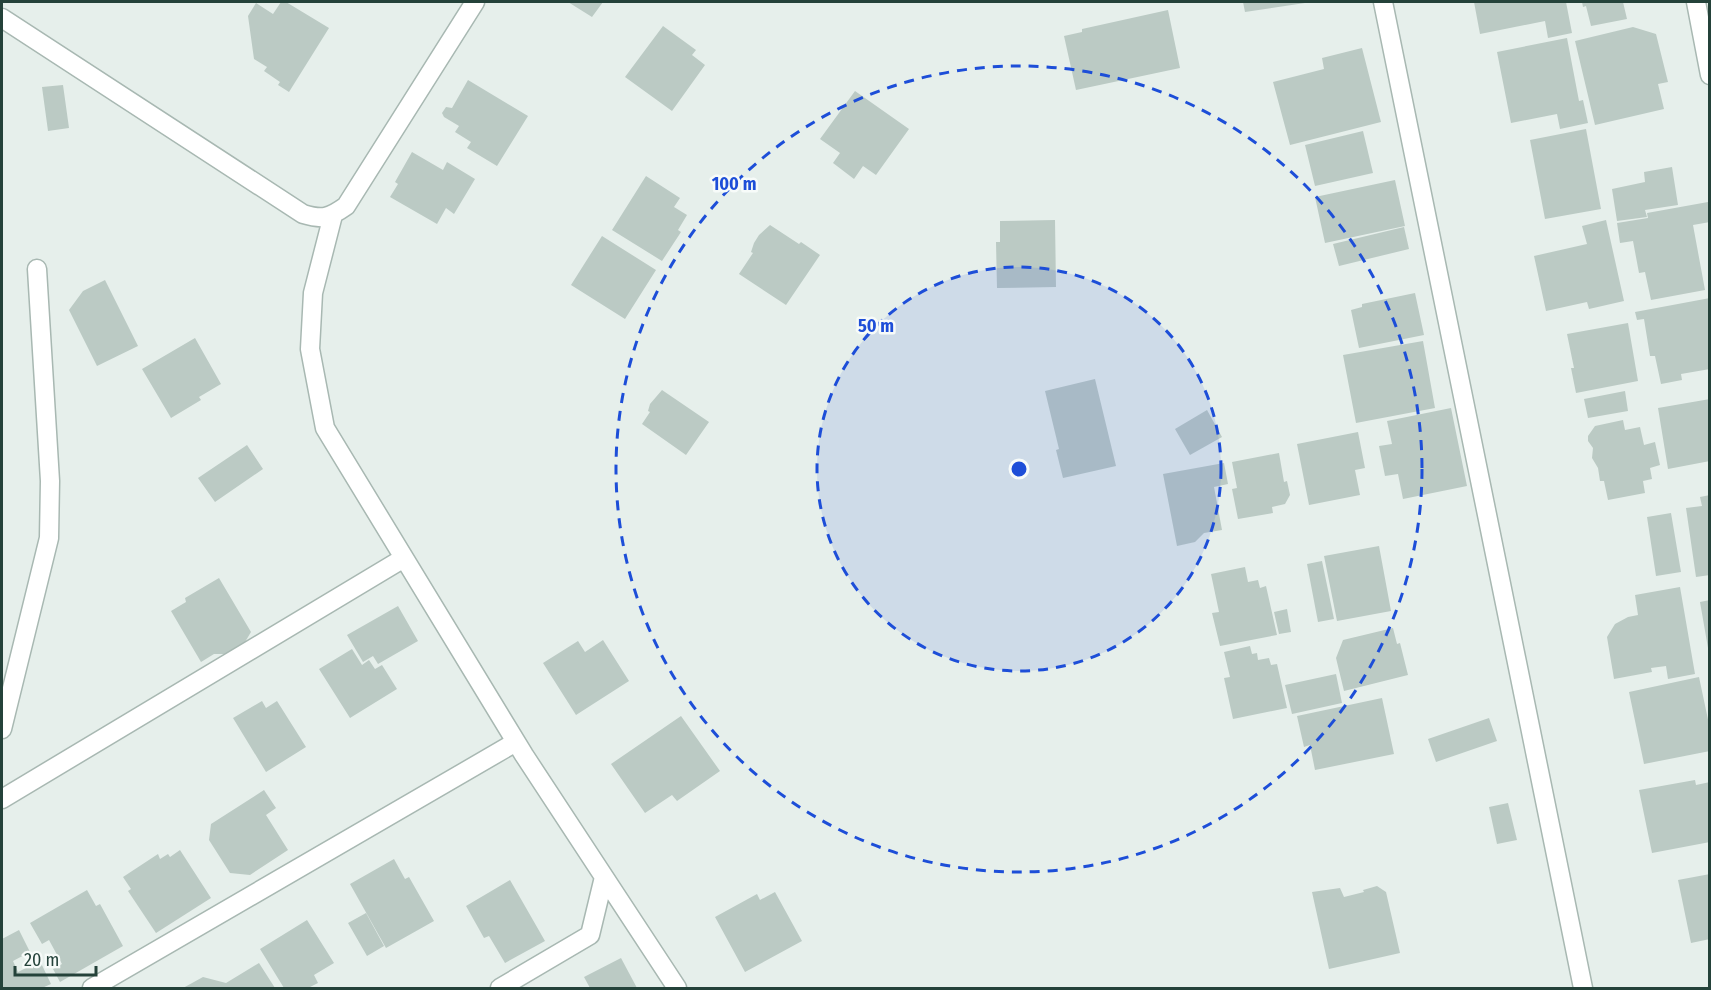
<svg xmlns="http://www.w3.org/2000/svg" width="1711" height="990" font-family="'Fira Sans Condensed',sans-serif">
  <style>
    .building { fill: #bbcac4 }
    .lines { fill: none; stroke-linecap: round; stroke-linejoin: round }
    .minor-casing { stroke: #a8b8b2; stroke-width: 21 }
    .tertiary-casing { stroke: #a8b8b2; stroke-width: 21 }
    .minor { stroke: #fff; stroke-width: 18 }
    .tertiary { stroke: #fff; stroke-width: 18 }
    .ring { fill: none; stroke: #1d4ed8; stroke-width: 3; stroke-dasharray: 10 8 }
    .centre { fill: #1d4ed8; stroke: #f7fbf9; stroke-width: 3 }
    .ring-label { font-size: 18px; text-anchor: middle; font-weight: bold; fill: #1d4ed8; stroke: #f7fbf9; stroke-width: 5; stroke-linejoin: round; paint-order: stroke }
  </style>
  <rect width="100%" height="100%" fill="#e6efeb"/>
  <path class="building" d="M281 2H286L329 28 289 92 278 85 280 82 264 71 267 67 254 59 248 16 256 3 273 14Z
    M568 2H603L592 17Z
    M1243 2H1305V3L1245 12Z
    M1474 2H1566L1572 33 1548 38 1545 21 1480 34Z
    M1582 2H1623L1627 19 1591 26 1586 6 1583 7Z
    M1168 10 1180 68 1076 90 1064 36 1082 32V29Z
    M663 26 696 50 692 55 705 65 672 111 625 77Z
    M1633 27 1656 34 1668 82 1658 84 1664 109 1595 125 1575 41Z
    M1567 38 1579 101 1583 100 1588 123 1560 129 1557 114 1511 123 1497 52Z
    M1362 48 1381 122 1290 145 1273 82 1324 69 1322 58Z
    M468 80 528 116 497 166 467 148 471 142 455 132 459 126 444 117 442 113 446 107 452 108Z
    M63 85 69 128 48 131 42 87Z
    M855 91 909 129 876 175 863 166 854 179 833 163 840 153 820 139Z
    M1586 129 1601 209 1545 219 1530 140Z
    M1363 131 1373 173 1315 186 1305 145Z
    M412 152 443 170 447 162 475 179 454 214 446 208 437 224 390 197 398 184 395 182Z
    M1672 167 1678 205 1645 210 1647 217 1617 221 1612 189 1645 182 1644 172Z
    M646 176 680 198 674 207 687 215 678 230 681 232 662 261 612 230Z
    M1395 180 1405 226 1325 243 1315 197Z
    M1708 202 1710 222 1693 225 1705 290 1651 300 1645 272 1639 273 1633 241 1620 243 1617 223 1648 218 1647 213Z
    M1055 220 1056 287 997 288 996 242H1000V221Z
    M1606 220 1624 301 1589 309 1587 302 1546 311 1534 256 1587 244 1582 226Z
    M770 225 799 244 801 242 820 255 786 305 739 274 753 253 751 252 754 243 759 235Z
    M1404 227 1409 249 1339 266 1333 244Z
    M602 236 656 270 625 319 571 285Z
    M105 280 138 346 97 366 69 310 83 291Z
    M1415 293 1424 335 1359 348 1351 310 1362 307V304Z
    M1710 298V369L1681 374 1682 380 1661 384 1655 356H1650L1644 319 1637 320 1635 312Z
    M1628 323 1638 381 1576 393 1571 368H1574L1567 334Z
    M195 338 221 384 199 397 201 400 171 418 142 369Z
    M1423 341 1435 408 1356 423 1343 355Z
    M1095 379 1116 466 1063 478 1056 450 1059 449 1045 391Z
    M662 390 709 422 686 455 642 424 650 412 648 411 650 404Z
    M1625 391 1628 411 1588 418 1584 399Z
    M1710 399V461L1668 469 1658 408Z
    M1451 408 1467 486 1403 499 1398 474 1385 476 1379 446 1392 444 1387 421Z
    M1207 410 1222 437 1190 455 1175 429Z
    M1623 420 1625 430 1640 427 1644 445 1655 442 1660 465 1650 468 1652 479 1643 481 1645 493 1608 500 1604 481H1600L1598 468 1592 458 1593 448 1588 441V436L1595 426Z
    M1358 432 1365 468 1355 470 1360 495 1309 505 1297 444Z
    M247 445 263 469 215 502 198 478Z
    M1279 453 1284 482 1287 481 1290 495 1285 504 1272 507 1273 513 1238 519 1232 489 1237 488 1232 462Z
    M1224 463 1228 484 1214 487 1222 530 1204 533 1195 542 1177 546 1163 474Z
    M1710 495V575L1696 577 1686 508 1702 506 1700 497Z
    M1671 513 1681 572 1656 576 1647 517Z
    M1379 546 1391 611 1337 621 1324 556Z
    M1322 561 1334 619 1318 622 1307 564Z
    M1245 567 1248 582 1258 580 1260 588 1266 586 1277 635 1220 646 1212 613 1219 612 1211 574Z
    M219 578 251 632 245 642 236 650 225 654H214L201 662 171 611 186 602 185 598Z
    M1680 587 1695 674 1668 679 1666 666 1651 668 1652 672 1614 679 1607 637 1615 624 1628 617 1638 615 1635 595Z
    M1710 600V648H1708L1700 602Z
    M398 606 418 641 378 664 373 656 363 662 347 635Z
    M1287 609 1291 632 1279 634 1274 612Z
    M1393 628 1397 644 1400 643 1408 675 1344 691 1336 658 1343 640Z
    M603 640 629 681 576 715 543 663 578 641 585 652Z
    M1250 646 1252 654 1257 653 1258 660 1269 658 1271 665 1277 664 1287 708 1233 719 1224 678 1230 677 1224 652Z
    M352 649 362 665 369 660 375 669 382 665 397 689 350 718 319 669Z
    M1336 674 1342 703 1292 714 1285 685Z
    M1699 677 1710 729V751L1644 764 1629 692Z
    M1382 698 1394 754 1315 770 1310 745 1304 747 1297 716Z
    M262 701 266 708 277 701 306 747 266 772 233 718Z
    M681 716 720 771 677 801 672 795 645 813 611 764Z
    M1489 718 1497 741 1436 762 1428 739Z
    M1695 780 1696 785 1710 782V842L1652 853 1639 790Z
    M264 790 276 808 266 815 288 850 250 875 230 873 209 840 211 824Z
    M1508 803 1517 840 1497 844 1489 807Z
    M180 850 211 898 156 933 128 891 131 889 123 877 158 854 160 859 168 854 170 857Z
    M394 859 405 879 409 877 434 921 386 948 350 884Z
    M1710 874V939L1691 943 1678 880Z
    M510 880 545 941 505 963 489 936 484 938 466 906Z
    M1377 886 1386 892 1400 953 1329 969 1312 892 1340 888 1344 897 1364 892 1363 890Z
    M87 890 96 906 100 904 123 946 60 982 53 969 62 964 49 940 42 944 30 923Z
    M775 892 802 941 745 972 715 917 757 894 760 900Z
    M366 913 384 946 367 956 348 923Z
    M307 920 334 963 314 975 318 983 308 988H284L260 949Z
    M19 930 30 952 13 961 18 972 40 961 51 984 42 988H2V939Z
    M621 958 637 988H590L584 977Z
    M259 963 275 988H183L203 977 226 983Z"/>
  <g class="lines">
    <g class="minor-casing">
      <path id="minor" d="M1696 2 1710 75
        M2 18 303 214C323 220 329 218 346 206L475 2
        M333 215 313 293 310 349 325 428 524 755 677 988
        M2 729 49 538 50 481 37 269
        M2 799 404 558
        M92 988 516 742
        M500 988 590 935 604 877"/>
    </g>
    <g class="tertiary-casing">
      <path id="tertiary" d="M1383 2 1583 988"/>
    </g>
    <use href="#minor" class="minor"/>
    <use href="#tertiary" class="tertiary"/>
  </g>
  <circle cx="1019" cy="469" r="202" fill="#1d4ed8" fill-opacity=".12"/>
  <g class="ring">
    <circle cx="1019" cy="469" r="202"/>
    <circle cx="1019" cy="469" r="403"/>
  </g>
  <circle cx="1019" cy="469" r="9" class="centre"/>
  <g class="ring-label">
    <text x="734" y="190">100 m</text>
    <text x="876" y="332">50 m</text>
  </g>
  <rect width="1711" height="990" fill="none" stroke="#24423a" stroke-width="6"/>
  <path d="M15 966v9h81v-9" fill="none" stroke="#24423a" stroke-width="3"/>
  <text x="24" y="966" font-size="18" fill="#24423a" stroke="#f7fbf9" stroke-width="4.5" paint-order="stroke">20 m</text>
</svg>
